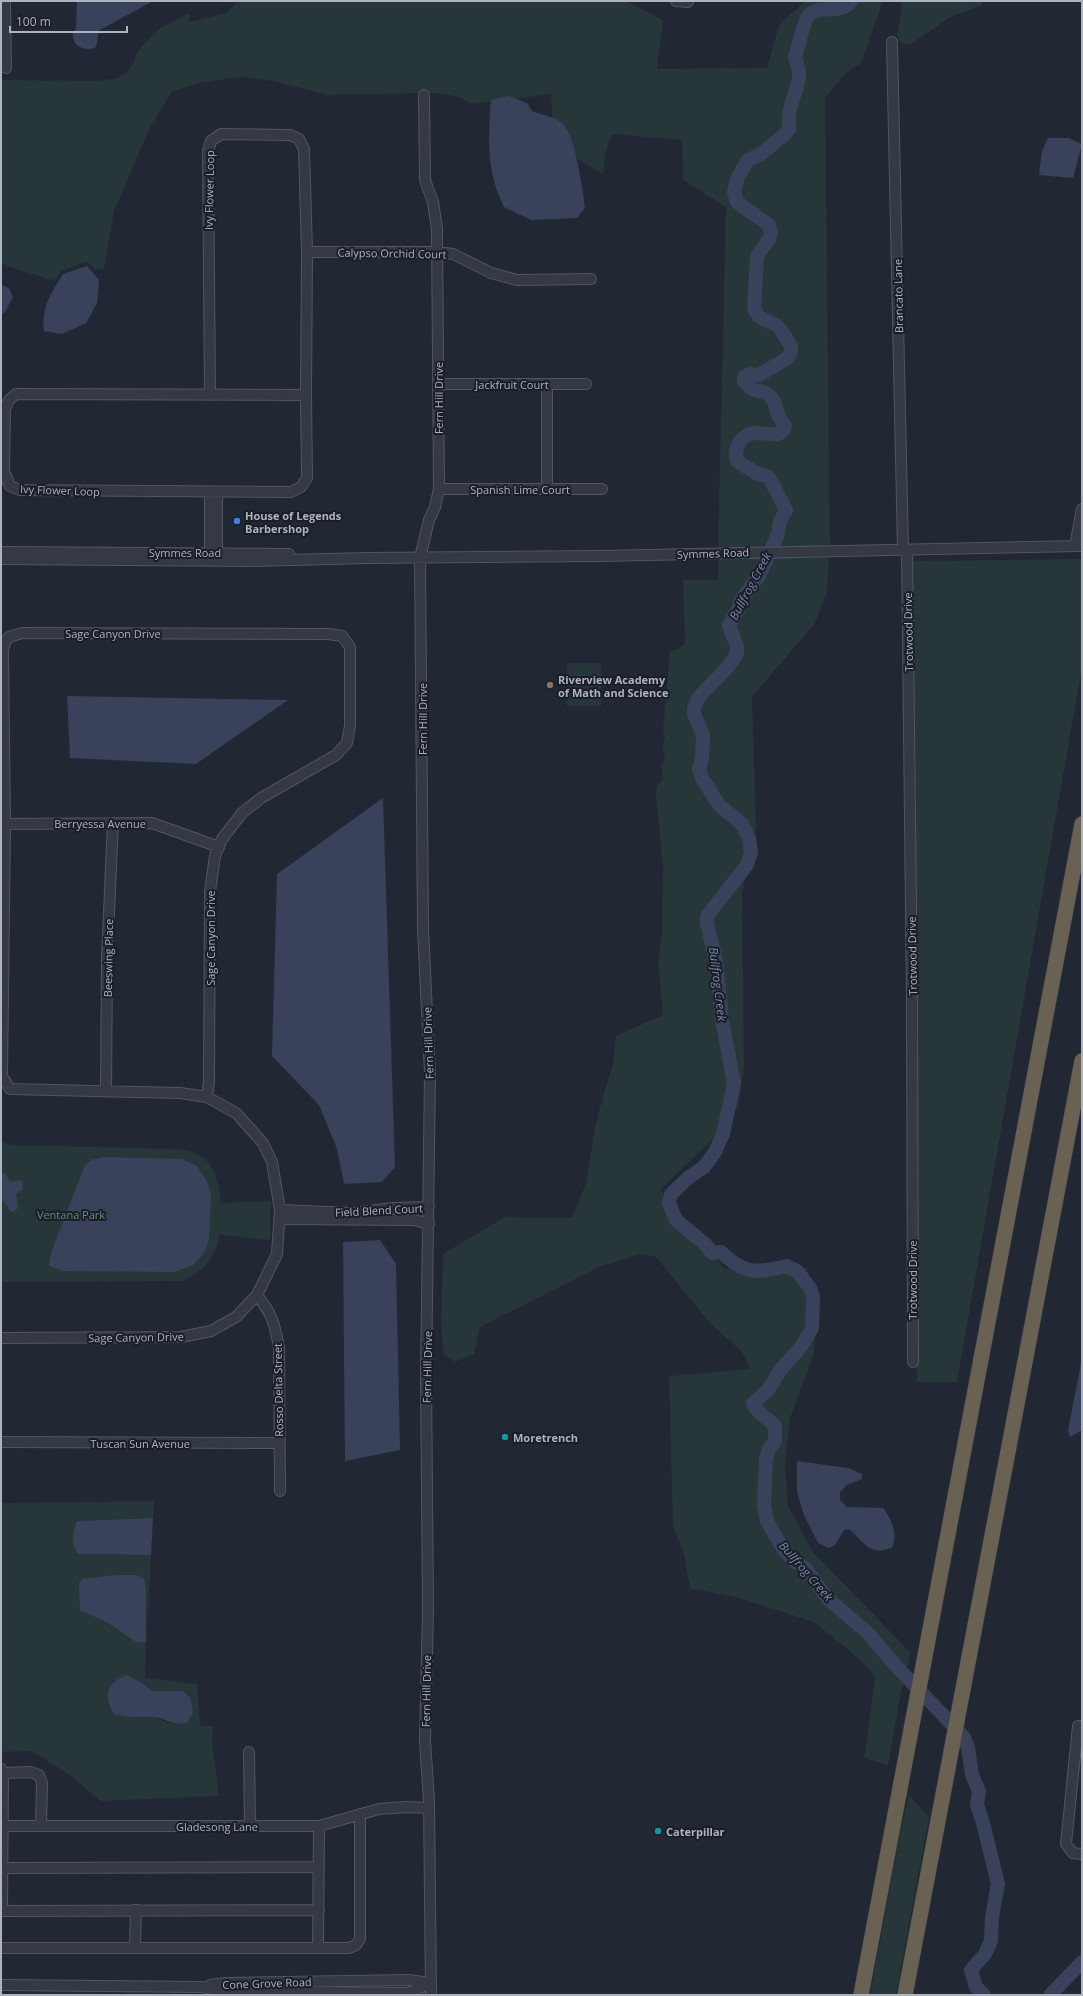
<svg xmlns="http://www.w3.org/2000/svg" width="1083" height="1996" font-family="'Open Sans',sans-serif">
  <style>
    .green { fill: #273638; fill-rule: evenodd }
    .water { fill: #39425a }
    .lines { fill: none; stroke-linecap: round; stroke-linejoin: round }
    .river { stroke: #39425a; stroke-width: 14 }
    .minor-casing { stroke: #525661; stroke-width: 12 }
    .highway-casing { stroke: #3f434e; stroke-width: 16 }
    .minor { stroke: #343944; stroke-width: 10 }
    .highway { stroke: #696252; stroke-width: 15 }
    .shop-dot { fill: #3f7fe0; stroke: #1a1e28; stroke-width: 1.5 }
    .education-dot { fill: #8d6e63; stroke: #1a1e28; stroke-width: 1.5 }
    .culture-dot { fill: #0f9aa8; stroke: #1a1e28; stroke-width: 1.5 }
    .labels { text-anchor: middle; dominant-baseline: central; stroke-width: 4; stroke-linejoin: round; paint-order: stroke }
    .street-label { font-size: 11px; fill: #aeb3c0; stroke: #1a1e28 }
    .poi-label { font-size: 11px; font-weight: bold; fill: #aeb3c0; stroke: #1a1e28; text-anchor: start }
    .park-label { font-size: 11px; fill: #698d76; stroke: #1a1e28 }
    .water-label { font-size: 12px; font-style: italic; fill: #7a87a6; stroke: #1a1e28 }
  </style>
  <rect width="100%" height="100%" fill="#212733"/>
  <path class="green" d="M238 1H626L663 20 657 69 767 68 779 25 805 1H883L861 63 846 73 825 98 830 546 718 548 726 207 683 180 682 140 612 134 606 151 603 174 573 156 553 129 551 94 472 104 459 97 438 93H428V91H420V93L329 95 272 81 240 77 199 83 172 92 150 127 114 211 104 269 95 270 89 263 86 262 61 271 55 281 1 264V80L100 81 117 78 129 70 134 62 136 54 152 35 161 28 189 13 190 22 226 13Z
    M901 1H981L983 5 950 17 910 45 902 43 897 36 901 13Z
    M829 555 827 592 815 623 752 697 756 828 742 893 744 1070 738 1107 714 1138 660 1190 725 1269 807 1268 813 1289 817 1314 814 1353 790 1418 785 1464 788 1506 813 1552 911 1653 901 1692 888 1765 864 1758 875 1678 873 1673 851 1652 814 1622 739 1598 690 1588 684 1554 673 1526 669 1376 751 1369 742 1352 709 1322 656 1257 641 1254 599 1267 480 1327 474 1354 455 1362 443 1353 441 1320 443 1254 505 1217 572 1218 586 1183 595 1127 605 1089 613 1065 616 1036 663 1015 658 963 662 933 663 865 656 796 657 786 663 779 661 767 665 757 662 747 665 737 663 730 670 651 680 648 685 644 683 580H718V558Z
    M1082 559V667L957 1382H917L912 561Z
    M567 663H601V706H567Z
    M1 1142 11 1145 181 1149C187 1151 197 1153 202 1157 216 1166 219 1187 221 1203L271 1201 270 1240 220 1235C216 1257 204 1270 184 1281L1 1282Z
    M154 1501 153 1518 78 1521V1554L151 1555 147 1632 146 1589 80 1610 108 1623 137 1643 146 1642 145 1678 197 1684 200 1726H213L212 1742 219 1796 101 1801 68 1774 32 1751 1 1752V1503ZM144 1684 152 1691H183L191 1697 193 1712 169 1723 154 1717 134 1718Z
    M909 1795 929 1817 896 1995H870L899 1840Z"/>
  <path class="water" d="M77 1H153L98 31 97 44 95 48C86 51 73 47 73 36 73 33 75 30 76 27 77 19 76 9 77 1Z
    M509 96 527 103 532 111C540 114 554 117 561 122 575 131 583 191 585 208L577 218 531 220 504 207C486 171 488 139 491 100Z
    M1048 138H1069L1082 144 1073 178 1039 175 1042 151Z
    M87 266 99 280 97 303 86 323 62 334 44 331C41 307 51 294 63 274Z
    M1 285 9 288 13 297 5 312 1 315Z
    M67 696 288 700 196 764 70 758Z
    M383 798 395 1167 382 1182 344 1184 337 1149 319 1105 272 1056 277 874Z
    M103 1157 182 1159 197 1166 206 1180 211 1193 209 1240 204 1253 193 1265 175 1272 64 1271 49 1266 52 1250 85 1165 92 1160Z
    M1 1172 6 1174 9 1181 12 1182 20 1180 23 1182 22 1190 16 1194 18 1208 13 1212 9 1210 7 1205 1 1200 3 1188 1 1185Z
    M380 1240 396 1264 400 1450 345 1461 343 1242Z
    M1082 1358V1430L1070 1437 1068 1430Z
    M797 1461 848 1468 862 1474V1479L847 1485 840 1492V1500L847 1507 883 1508C892 1520 898 1533 892 1548 869 1556 865 1543 849 1529L844 1530 835 1545 829 1548 818 1543 803 1513 797 1491Z
    M153 1518 151 1555 78 1554C71 1542 72 1533 77 1521Z
    M116 1575H136L144 1579 146 1589V1642L137 1643 108 1623 80 1610 79 1583 83 1579Z
    M127 1675 144 1684 152 1691H183L191 1698 193 1712 187 1723C169 1726 165 1717 152 1717 139 1717 128 1718 114 1714 103 1696 106 1683 127 1675Z"/>
  <g class="lines">
    <path class="river" d="M851 1C842 16 821 3 809 15 803 22 799 46 795 57 797 63 800 72 799 79 795 97 787 108 789 129L784 135 761 154 748 160 738 177 734 192 737 202 769 225 771 233 769 239 757 256 754 308 759 317 776 325 781 330 791 346V351L788 358 769 369 758 375 749 374 744 377V382C747 384 749 387 752 389 759 392 767 390 773 400 778 410 776 416 785 426 783 440 763 432 755 433 739 435 734 448 737 461L756 473 769 477 786 510 780 521 778 534 760 574 741 600 739 607 729 626 737 646V654L728 667 699 697 694 708V714L703 735 702 758 699 769 702 778 719 805 742 824 749 838 751 852 747 865 707 916V924L716 960 722 1020 734 1083 723 1134 715 1152 704 1167 688 1178 671 1194 669 1203 676 1220 705 1244 712 1253 721 1252C745 1275 756 1273 787 1266L797 1271 810 1288 813 1297 812 1328 801 1347 781 1369 768 1390 753 1403C756 1413 768 1418 775 1426V1441L769 1449 766 1459 764 1506 767 1521 783 1549 794 1561 806 1569 827 1598 869 1634 896 1666 963 1736 968 1747 972 1775 979 1791 977 1805 983 1823 998 1884 992 1917 991 1941 985 1954 971 1970 976 1987 984 1995
      M1050 1995 1082 1962"/>
    <g class="minor-casing">
      <path id="minor" d="M5 1 6 68
        M676 1 688 2
        M892 42 903 550
        M424 95 425 180 433 202 437 229 439 489 435 507 429 520 420 558 423 930 430 1073 426 1377 428 1609 425 1741 429 1800 431 1995
        M307 252H437L453 254 491 273 517 280 591 279
        M438 384H586
        M16 394 306 395 307 478 301 487 291 492 20 490 10 486 4 471 5 409 9 400Z
        M210 395 208 151 211 141 221 134 290 135 299 139 304 149 307 252 306 395
        M439 489H602
        M547 489V384
        M1075 546 1082 509
        M907 550 912 998 913 1362
        M1 552 289 554
        M210 558V492
        M1 559 249 561 369 558 601 556 1082 546
        M217 559V492
        M1 824 152 823 219 847
        M106 1092 107 957 113 823
        M280 1210 352 1213 393 1208 429 1207
        M280 1219 414 1220 429 1224
        M257 1295C272 1314 275 1324 279 1348L280 1491
        M1 1338 181 1337 211 1331 236 1317 257 1295 277 1254 280 1210 272 1162 263 1143 236 1113 207 1097 180 1093 10 1089 2 1076 5 824 3 651 5 642 9 637 22 633 328 634 342 636 350 647V726L347 743 336 755 261 798 242 813 222 839 215 856 210 891 209 1081 207 1097
        M1 1442 279 1443
        M1082 1726H1078L1066 1844 1073 1853 1082 1854
        M249 1752 250 1826
        M1 1769 3 1773 2 1911
        M3 1773 31 1772 39 1775 42 1783 41 1826
        M3 1826H319L379 1809 406 1807 429 1808
        M3 1868 319 1867
        M1 1911 319 1910
        M1 1948H349L356 1945 360 1939V1814
        M135 1948 136 1910
        M318 1948 319 1826
        M1 1985 201 1987 226 1991 409 1993 430 1983
        M210 1985 226 1983 409 1980 430 1983"/>
    </g>
    <g class="highway-casing">
      <path id="highway" d="M861 1995 1082 824
        M905 1995 1082 1061"/>
    </g>
    <use href="#minor" class="minor"/>
    <use href="#highway" class="highway"/>
  </g>
  <circle class="shop-dot" cx="237" cy="521" r="4"/>
  <circle class="education-dot" cx="550" cy="685" r="4"/>
  <g class="culture-dot">
    <circle cx="505" cy="1437" r="4"/>
    <circle cx="658" cy="1831" r="4"/>
  </g>
  <g class="labels">
    <g class="street-label">
      <text transform="translate(209 190) rotate(-89)">Ivy Flower Loop</text>
      <text transform="translate(392 253) rotate(1)">Calypso Orchid Court</text>
      <text transform="translate(898 296) rotate(-91)">Brancato Lane</text>
      <text x="512" y="384">Jackfruit Court</text>
      <text transform="translate(438 398) rotate(-90)">Fern Hill Drive</text>
      <text x="520" y="489">Spanish Lime Court</text>
      <text transform="translate(60 490) rotate(2)">Ivy Flower Loop</text>
      <text x="185" y="552">Symmes Road</text>
      <text transform="translate(713 553) rotate(-2)">Symmes Road</text>
      <text transform="translate(908 632) rotate(-91)">Trotwood Drive</text>
      <text x="113" y="633">Sage Canyon Drive</text>
      <text transform="translate(422 719) rotate(-90)">Fern Hill Drive</text>
      <text x="100" y="823">Berryessa Avenue</text>
      <text transform="translate(210 938) rotate(-90)">Sage Canyon Drive</text>
      <text transform="translate(912 956) rotate(-91)">Trotwood Drive</text>
      <text transform="translate(108 958) rotate(-89)">Beeswing Place</text>
      <text transform="translate(428 1043) rotate(-92)">Fern Hill Drive</text>
      <text transform="translate(379 1210) rotate(-3)">Field Blend Court</text>
      <text transform="translate(912 1280) rotate(-90)">Trotwood Drive</text>
      <text transform="translate(136 1337) rotate(-1)">Sage Canyon Drive</text>
      <text transform="translate(427 1367) rotate(-89)">Fern Hill Drive</text>
      <text transform="translate(278 1390) rotate(-91)">Rosso Delta Street</text>
      <text x="140" y="1443">Tuscan Sun Avenue</text>
      <text transform="translate(426 1691) rotate(-89)">Fern Hill Drive</text>
      <text x="217" y="1826">Gladesong Lane</text>
      <text transform="translate(267 1983) rotate(-2)">Cone Grove Road</text>
    </g>
    <g class="poi-label">
      <text x="245" y="515">House of Legends<tspan x="245" dy="13">Barbershop</tspan></text>
      <text x="558" y="679">Riverview Academy<tspan x="558" dy="13">of Math and Science</tspan></text>
      <text x="513" y="1437">Moretrench</text>
      <text x="666" y="1831">Caterpillar</text>
    </g>
    <g class="park-label">
      <text x="71" y="1214">Ventana Park</text>
    </g>
    <g class="water-label">
      <text transform="translate(750 586) rotate(-62)">Bullfrog Creek</text>
      <text transform="translate(718 984) rotate(83)">Bullfrog Creek</text>
      <text transform="translate(806 1571) rotate(49)">Bullfrog Creek</text>
    </g>
  </g>
  <rect width="1083" height="1996" fill="none" stroke="#aeb3c0" stroke-width="4"/>
  <path d="M10 26v6h117v-6" fill="none" stroke="#aeb3c0" stroke-width="2"/>
  <text x="16" y="26" font-size="12" fill="#aeb3c0" stroke="#1a1e28" stroke-width="3" paint-order="stroke">100 m</text>
</svg>
